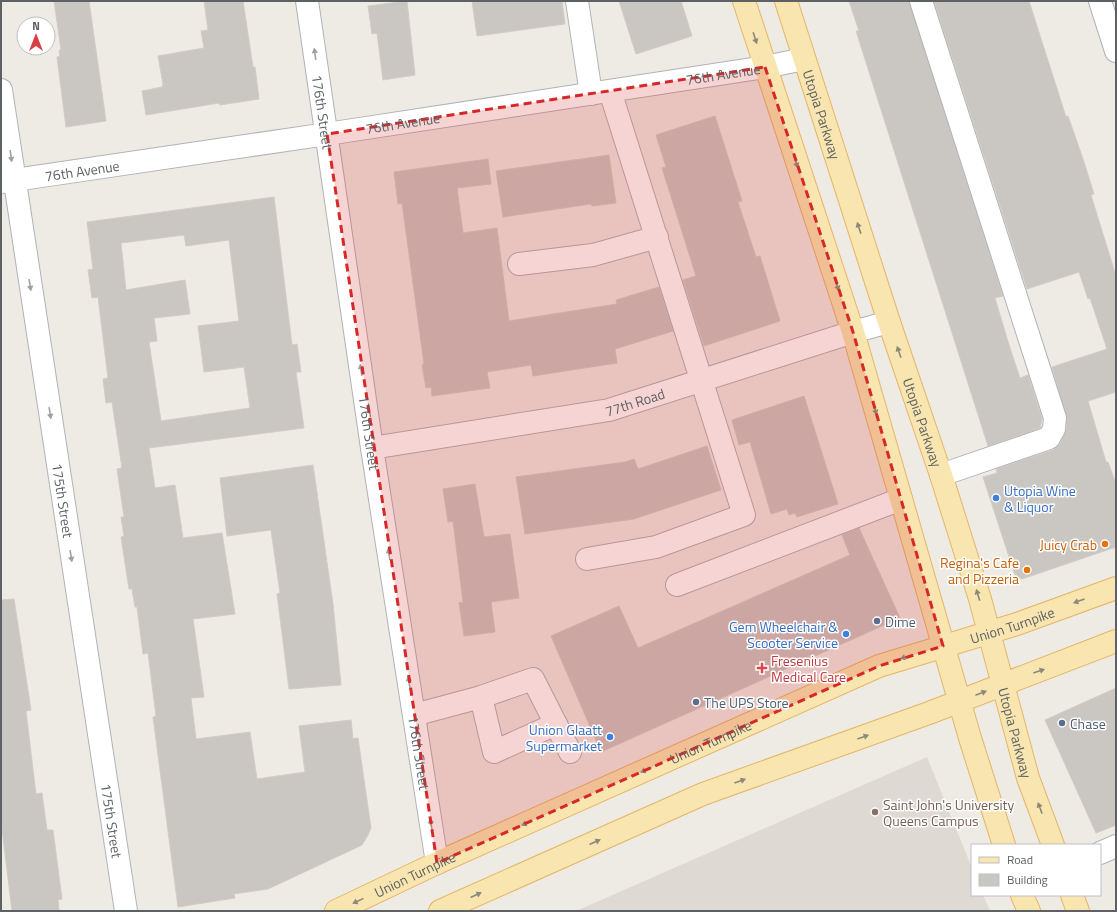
<svg xmlns="http://www.w3.org/2000/svg" width="1117" height="912" font-family="'Titillium Web',sans-serif">
  <style>
    .education { fill: #dedad3 }
    .building { fill: #cac6c2; stroke: #d2ccc4; fill-rule: evenodd }
    .lines { fill: none; stroke-linecap: round; stroke-linejoin: round }
    .minor-casing { stroke: #b0b3b6; stroke-width: 24 }
    .major-casing { stroke: #e6b566; stroke-width: 24 }
    .minor { stroke: #fff; stroke-width: 22 }
    .major { stroke: #f8e5b0; stroke-width: 22 }
    .oneway { fill: #8c897b }
    .oneway2 { fill: #9ea0a2 }
    .marked { fill: #d62828; fill-opacity: 0.2; stroke: #d62828; stroke-width: 3; stroke-dasharray: 8 5; stroke-linejoin: round }
    .shop-dot { fill: #3f7fe0; stroke: #fff; stroke-width: 1.5 }
    .food-dot { fill: #e8710a; stroke: #fff; stroke-width: 1.5 }
    .service-dot { fill: #5c6f8a; stroke: #fff; stroke-width: 1.5 }
    .health-dot { fill: #e0444e; stroke: #fff; stroke-width: 1.5 }
    .education-dot { fill: #8d6e63; stroke: #fff; stroke-width: 1.5 }
    .labels { text-anchor: middle; dominant-baseline: central; stroke-width: 3; stroke-linejoin: round; paint-order: stroke }
    .street-label { font-size: 14px; fill: #5d6164; stroke: #fff }
    .shop-label { font-size: 14px; fill: #366cbe; stroke: #fff; text-anchor: end }
    .food-label { font-size: 14px; fill: #c56008; stroke: #fff; text-anchor: end }
    .service-label { font-size: 14px; fill: #4e5e75; stroke: #fff; text-anchor: start }
    .health-label { font-size: 14px; fill: #be3a42; stroke: #fff; text-anchor: start }
    .education-label { font-size: 14px; fill: #785e54; stroke: #fff; text-anchor: start }
  </style>
  <rect width="100%" height="100%" fill="#eeebe5"/>
  <path class="education" d="M927 757 972 868V895H983L990 911H576Z"/>
  <path class="building" d="M54 1H89L106 121 66 127 57 57 60 56 59 50H61Z
    M204 1H243L253 67H255L259 99 220 105 219 103 146 115 142 91 162 87 163 84 158 56 204 48 201 31 208 30Z
    M407 1 415 75 383 80 377 33 372 34 368 6Z
    M472 1H562L565 24 477 36Z
    M619 1H681L692 36 636 54Z
    M849 1H909L1003 296 995 298 1009 345 1020 378 1028 375 1042 419 1040 428 988 446 856 31H859Z
    M934 1H1029L1066 117 1068 116 1084 162 1094 194 1091 195 1116 276V392L1088 401 1106 462H1108L1116 484V547L1022 579 1015 575 983 477 997 473 996 469 1053 450 1060 444 1066 430 1067 419 1052 367 1107 349 1090 298 1088 299 1079 272 1027 289Z
    M715 116 742 201 738 202 756 257 760 256 780 321 704 346 683 280 696 276 662 168 666 167 656 135Z
    M609 155 616 203 592 206 591 204 503 217 496 171Z
    M488 159 491 184 457 188 463 233 497 228 509 321 617 304 616 300 659 287 673 331 615 349 617 363 533 376 531 365 487 372 490 388 432 396 431 387 426 388 422 365 424 364 402 203 398 204 394 172Z
    M274 197 292 345 297 344 301 372H296L304 428 149 448 155 488 175 485 183 538 222 533 235 614 193 619 204 697 191 698 196 739 250 732 257 779 305 772 299 726 351 720 353 739 358 738 371 828 368 835 362 845 268 889 234 894 235 898 178 907 153 717 156 716 148 653 143 654 137 607H135L132 589H129L121 537 124 536 121 517H124L117 469 122 468 112 402 106 403 103 379 108 378 98 297 92 298 88 270 93 269 87 222ZM184 235 186 246 229 240 239 321 198 326 204 372 244 367 250 408 161 421 149 342 157 341 154 318 190 314 185 280 126 290 121 243Z
    M804 396 838 504 797 517 795 513 789 515 787 509 771 514 750 442 739 445 732 420Z
    M707 446 721 490 634 519 525 534 516 477 625 462 634 459 638 469Z
    M313 465 333 604 341 685 289 689 277 594 280 593 271 530 227 536 220 478Z
    M475 484 484 537 510 534 519 598 491 602 495 632 464 636 459 603 463 602 453 521 448 522 443 489Z
    M859 528 900 618 601 752 551 636 619 606 638 648 850 555 842 535Z
    M14 599 31 710 26 711 36 794 42 793 47 830H53L62 899 58 900 59 911H12L1 821V600Z
    M1116 688V825L1096 833 1045 720Z"/>
  <g class="lines">
    <g class="minor-casing">
      <g id="minor">
        <path id="s1" d="M307 1 372 448 437 863"/>
        <path d="M577 1 591 94"/>
        <path d="M921 1 1055 418 1054 429 1049 438 941 475"/>
        <path d="M1100 1 1116 51"/>
        <path id="s2" d="M1 90 126 911"/>
        <path id="s3" d="M1 182 327 134 765 67 804 59"/>
        <path d="M519 264 593 255 657 237"/>
        <path id="s4" d="M372 448 609 410 853 332 889 322"/>
        <path d="M587 559 656 547 744 515 610 91"/>
        <path d="M677 585 901 499"/>
        <path d="M481 697 494 752 556 724"/>
        <path d="M414 715 481 697 533 679 570 752"/>
        <path d="M1100 853 1116 846"/>
      </g>
    </g>
    <g class="major-casing">
      <g id="major">
        <path d="M744 1 853 332 970 738 1004 845"/>
        <path id="s5" d="M786 1 889 322 941 475 980 599 1028 778 1053 845"/>
        <path d="M1022 895 1029 911"/>
        <path d="M1072 895 1078 911"/>
        <path id="s6" d="M336 911 437 863 879 666 1017 624 1116 588"/>
        <path d="M440 911 703 794 929 713 1116 641"/>
      </g>
    </g>
    <use href="#minor" class="minor"/>
    <use href="#major" class="major"/>
  </g>
  <defs><path id="oneway-solid" d="M-6-.8H1V-3.2L6.5 0L1 3.2V.8H-6Z"/></defs>
  <g class="oneway">
    <use href="#oneway-solid" transform="translate(755 38) rotate(72)"/>
    <use href="#oneway-solid" transform="translate(796 162) rotate(72)"/>
    <use href="#oneway-solid" transform="translate(859 228) rotate(-108)"/>
    <use href="#oneway-solid" transform="translate(837 285) rotate(72)"/>
    <use href="#oneway-solid" transform="translate(899 352) rotate(-109)"/>
    <use href="#oneway-solid" transform="translate(875 409) rotate(74)"/>
    <use href="#oneway-solid" transform="translate(978 595) rotate(-107)"/>
    <use href="#oneway-solid" transform="translate(1079 601) rotate(160)"/>
    <use href="#oneway-solid" transform="translate(906 657) rotate(162)"/>
    <use href="#oneway-solid" transform="translate(1039 671) rotate(-19)"/>
    <use href="#oneway-solid" transform="translate(981 693) rotate(-21)"/>
    <use href="#oneway-solid" transform="translate(863 737) rotate(-20)"/>
    <use href="#oneway-solid" transform="translate(646 770) rotate(156)"/>
    <use href="#oneway-solid" transform="translate(740 781) rotate(-20)"/>
    <use href="#oneway-solid" transform="translate(1040 808) rotate(-110)"/>
    <use href="#oneway-solid" transform="translate(527 823) rotate(156)"/>
    <use href="#oneway-solid" transform="translate(595 842) rotate(-24)"/>
    <use href="#oneway-solid" transform="translate(476 895) rotate(-24)"/>
    <use href="#oneway-solid" transform="translate(358 901) rotate(154)"/>
  </g>
  <g class="oneway2">
    <use href="#oneway-solid" transform="translate(315 54) rotate(-98)"/>
    <use href="#oneway-solid" transform="translate(11 156) rotate(82)"/>
    <use href="#oneway-solid" transform="translate(30 285) rotate(81)"/>
    <use href="#oneway-solid" transform="translate(361 370) rotate(-98)"/>
    <use href="#oneway-solid" transform="translate(50 413) rotate(81)"/>
    <use href="#oneway-solid" transform="translate(389 554) rotate(-99)"/>
    <use href="#oneway-solid" transform="translate(71 556) rotate(81)"/>
    <use href="#oneway-solid" transform="translate(409 682) rotate(-99)"/>
    <use href="#oneway-solid" transform="translate(431 824) rotate(-99)"/>
  </g>
  <path class="marked" d="M765 67 853 332 943 646 879 666 437 863 327 134Z"/>
  <g class="shop-dot">
    <circle cx="996" cy="498" r="4"/>
    <circle cx="846" cy="634" r="4"/>
    <circle cx="610" cy="737" r="4"/>
  </g>
  <g class="food-dot">
    <circle cx="1105" cy="544" r="4"/>
    <circle cx="1027" cy="570" r="4"/>
  </g>
  <g class="service-dot">
    <circle cx="877" cy="621" r="4"/>
    <circle cx="696" cy="702" r="4"/>
    <circle cx="1062" cy="723" r="4"/>
  </g>
  <path class="health-dot" d="M760 662h4v4h4v4h-4v4h-4v-4h-4v-4h4z"/>
  <circle class="education-dot" cx="875" cy="812" r="4"/>
  <g class="labels">
    <g class="street-label">
      <text stroke="none"><textPath href="#s3" startOffset="730">76th Avenue</textPath></text>
      <text stroke="none"><textPath href="#s1" startOffset="112">176th Street</textPath></text>
      <text stroke="none"><textPath href="#s5" startOffset="119">Utopia Parkway</textPath></text>
      <text stroke="none"><textPath href="#s3" startOffset="406">76th Avenue</textPath></text>
      <text stroke="none"><textPath href="#s3" startOffset="82">76th Avenue</textPath></text>
      <text stroke="none"><textPath href="#s4" startOffset="267">77th Road</textPath></text>
      <text stroke="none"><textPath href="#s5" startOffset="443">Utopia Parkway</textPath></text>
      <text stroke="none"><textPath href="#s1" startOffset="436">176th Street</textPath></text>
      <text stroke="none"><textPath href="#s2" startOffset="415">175th Street</textPath></text>
      <text stroke="none"><textPath href="#s6" startOffset="735">Union Turnpike</textPath></text>
      <text stroke="none"><textPath href="#s5" startOffset="767">Utopia Parkway</textPath></text>
      <text stroke="none"><textPath href="#s6" startOffset="411">Union Turnpike</textPath></text>
      <text stroke="none"><textPath href="#s1" startOffset="760">176th Street</textPath></text>
      <text stroke="none"><textPath href="#s2" startOffset="739">175th Street</textPath></text>
      <text stroke="none"><textPath href="#s6" startOffset="87">Union Turnpike</textPath></text>
    </g>
    <g class="shop-label">
      <text x="1004" y="490" text-anchor="start">Utopia Wine<tspan x="1004" dy="16">&amp; Liquor</tspan></text>
      <text x="838" y="626">Gem Wheelchair &amp;<tspan x="838" dy="16">Scooter Service</tspan></text>
      <text x="602" y="729">Union Glaatt<tspan x="602" dy="16">Supermarket</tspan></text>
    </g>
    <g class="food-label">
      <text x="1097" y="544">Juicy Crab</text>
      <text x="1019" y="562">Regina's Cafe<tspan x="1019" dy="16">and Pizzeria</tspan></text>
    </g>
    <g class="service-label">
      <text x="885" y="621">Dime</text>
      <text x="704" y="702">The UPS Store</text>
      <text x="1070" y="723">Chase</text>
    </g>
    <g class="health-label">
      <text x="771" y="660">Fresenius<tspan x="771" dy="16">Medical Care</tspan></text>
    </g>
    <g class="education-label">
      <text x="883" y="804">Saint John's University<tspan x="883" dy="16">Queens Campus</tspan></text>
    </g>
  </g>
  <rect width="1117" height="912" fill="none" stroke="#5d6164" stroke-width="4"/>
  <rect x="971" y="844" width="130" height="52" fill="#ffffff" stroke="#bec0c1"/>
  <rect x="979" y="857" width="20" height="6" fill="#f8e5b0" stroke="#bec0c1"/>
  <text x="1007" y="864" font-size="12" fill="#5d6164">Road</text>
  <rect x="979" y="874" width="20" height="12" fill="#cac6c2" stroke="#bec0c1"/>
  <text x="1007" y="884" font-size="12" fill="#5d6164">Building</text>
  <g transform="translate(36 36)"><circle r="19" fill="#ffffff" stroke="#bec0c1"/>
  <path d="M0-3L7 15L0 10L-7 15Z" fill="#db3e42"/>
  <text y="-6" font-size="11" font-weight="bold" text-anchor="middle" fill="#5d6164">N</text>
  </g>
</svg>
